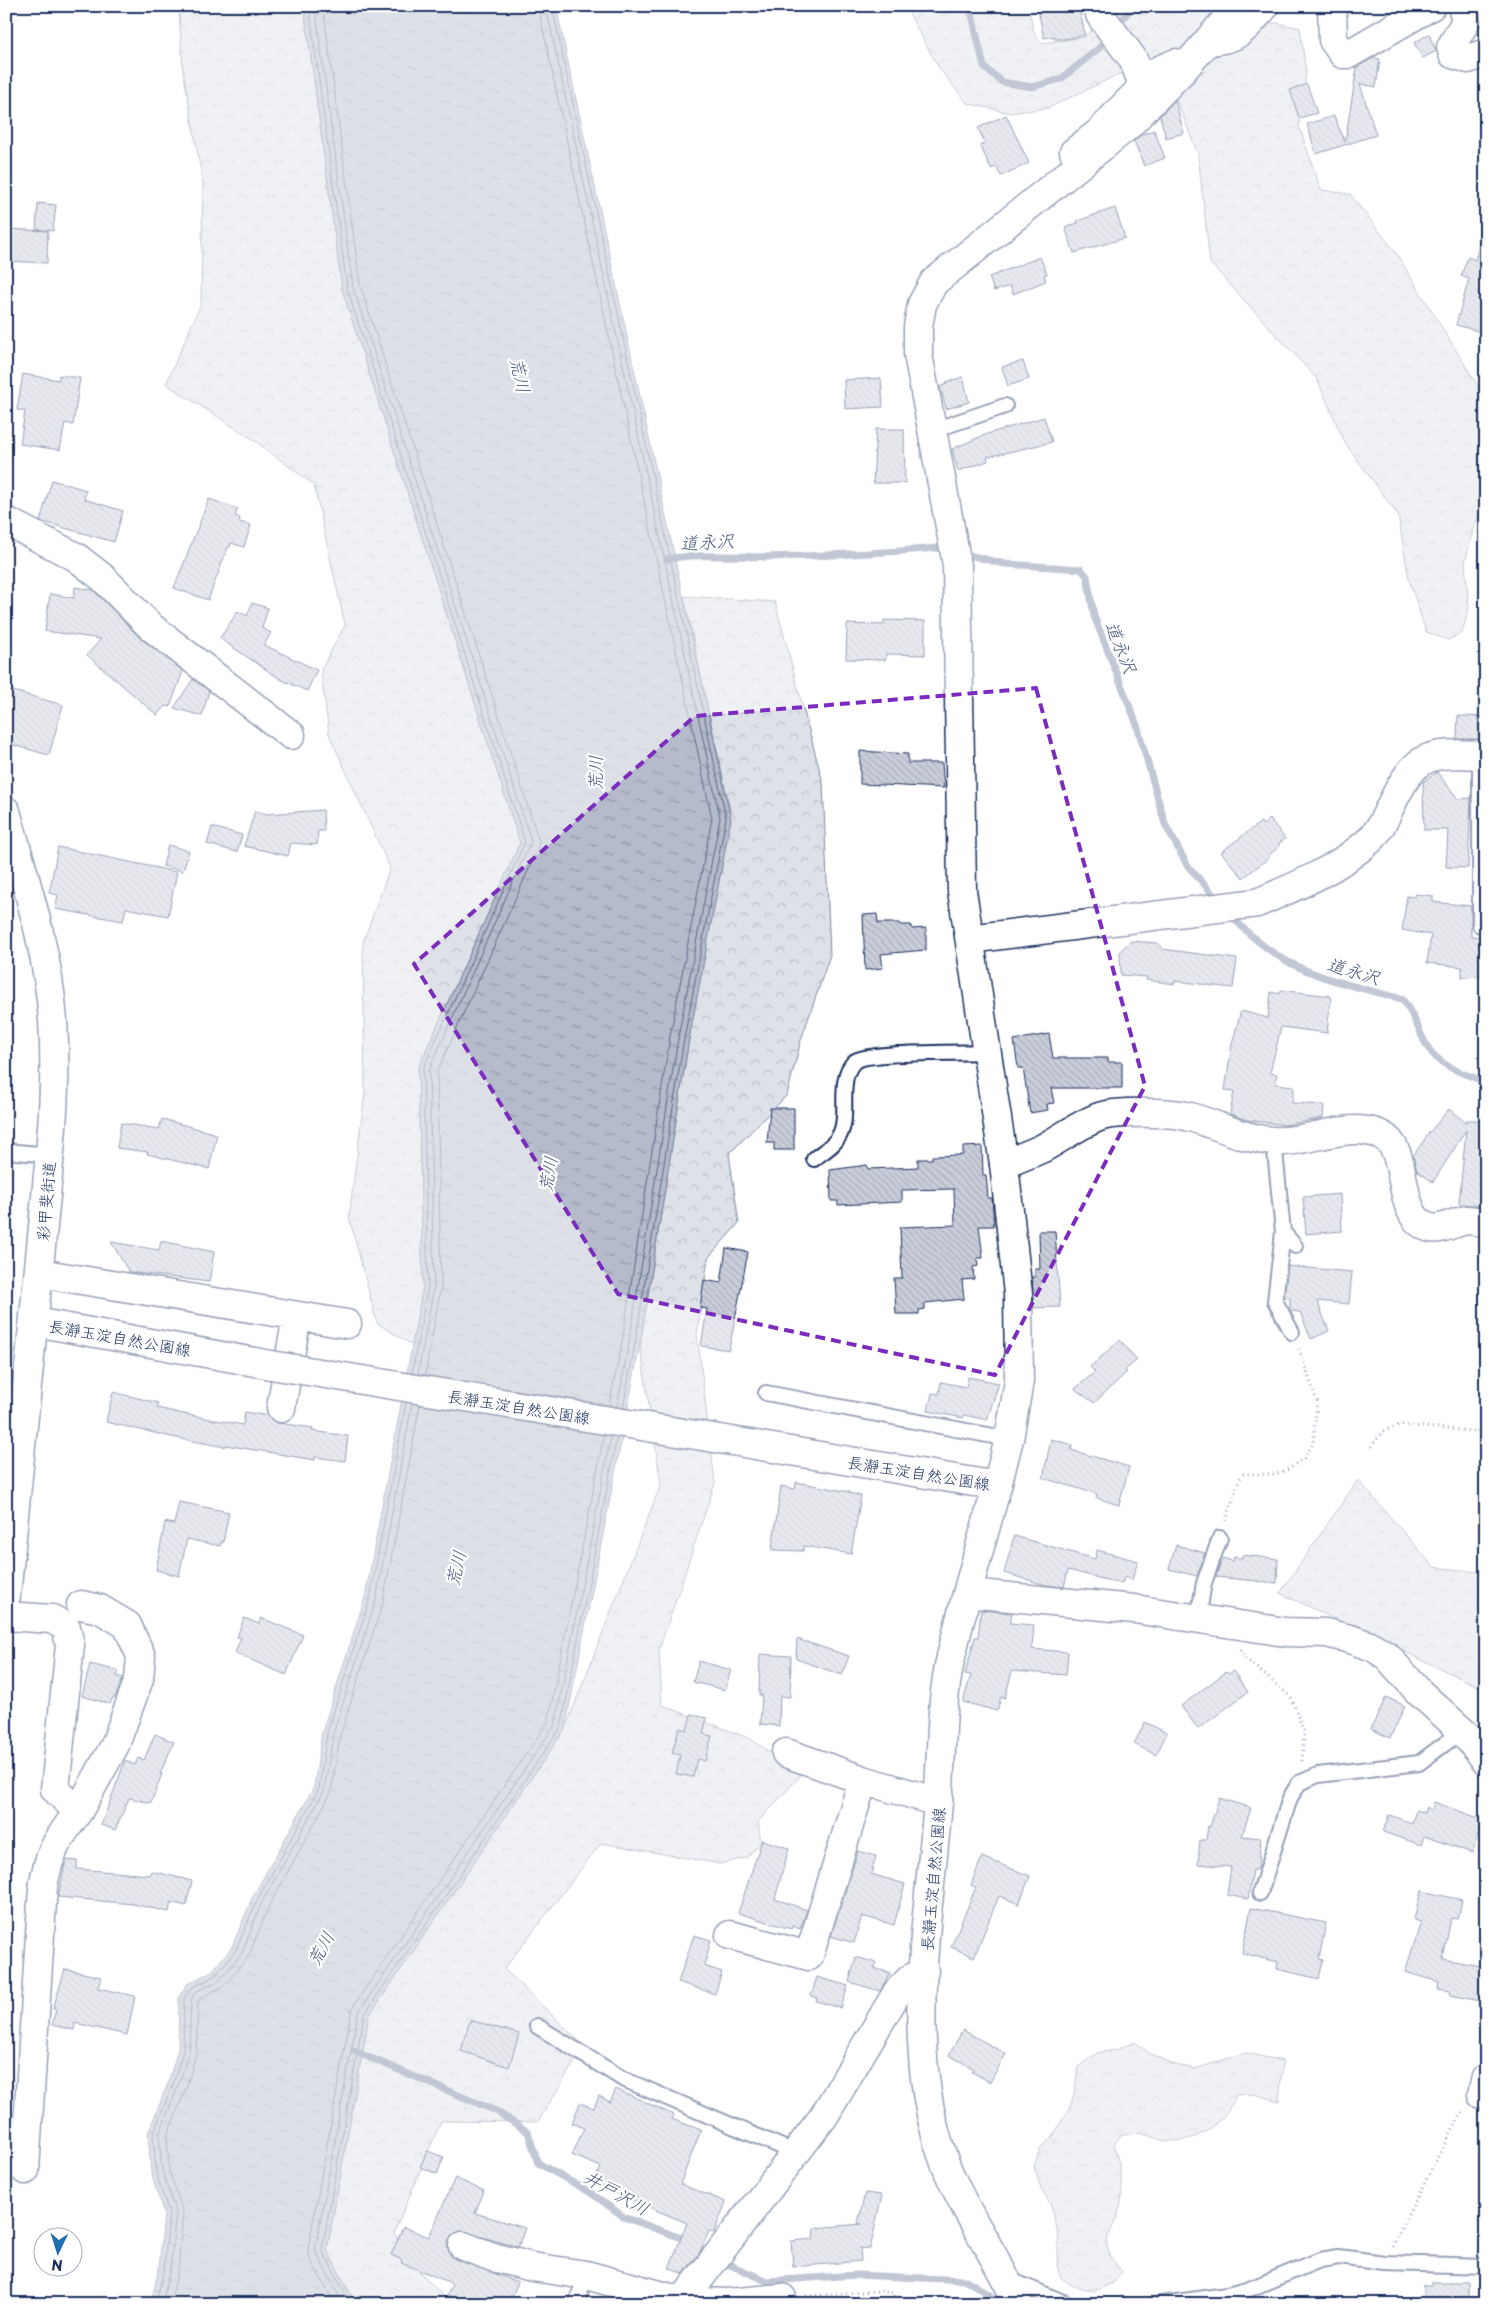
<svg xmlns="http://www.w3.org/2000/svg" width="1492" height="2310" font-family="'Playpen Sans','Klee One',sans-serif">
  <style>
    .forest { fill: url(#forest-crowns); stroke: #7c88a2 }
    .water { fill: url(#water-ripples); stroke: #77839f }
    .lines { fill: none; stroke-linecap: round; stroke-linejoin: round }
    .shore { stroke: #596789; stroke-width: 1 }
    .stream { stroke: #77839f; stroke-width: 7 }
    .building { fill: url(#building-back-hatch); stroke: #1b2f5e }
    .lane-casing { stroke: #1b2f5e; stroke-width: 18 }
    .street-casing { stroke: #1b2f5e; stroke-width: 31 }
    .secondary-casing { stroke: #1b2f5e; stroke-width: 31 }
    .primary-casing { stroke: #1b2f5e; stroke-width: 31 }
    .highway-casing { stroke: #1b2f5e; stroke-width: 31 }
    .path { stroke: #1b2f5e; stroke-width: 3; stroke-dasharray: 1 4; stroke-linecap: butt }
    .lane { stroke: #fff; stroke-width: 14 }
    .street { stroke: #fff; stroke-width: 28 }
    .secondary { stroke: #fff; stroke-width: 28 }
    .primary { stroke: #fff; stroke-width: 28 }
    .highway { stroke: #fff; stroke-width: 28 }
    .primary-bridge-casing { stroke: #1b2f5e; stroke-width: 31; stroke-linecap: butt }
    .primary-bridge { stroke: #fff; stroke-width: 28 }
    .marked { fill: none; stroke: #7b2cbf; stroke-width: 4; stroke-dasharray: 10 6; stroke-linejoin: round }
    .labels { text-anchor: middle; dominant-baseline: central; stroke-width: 4.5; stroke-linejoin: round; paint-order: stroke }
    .street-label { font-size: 16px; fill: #1b2f5e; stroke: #fff }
    .water-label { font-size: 18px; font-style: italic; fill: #49597e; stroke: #fff }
  </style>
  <defs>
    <pattern id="forest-crowns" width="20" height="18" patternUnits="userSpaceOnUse" patternTransform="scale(1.25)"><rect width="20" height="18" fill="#dee1e7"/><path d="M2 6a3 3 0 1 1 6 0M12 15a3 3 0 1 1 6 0" fill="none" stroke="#bec1c9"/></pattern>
    <pattern id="water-ripples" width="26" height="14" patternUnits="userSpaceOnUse" patternTransform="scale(1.25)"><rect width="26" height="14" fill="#b5bbca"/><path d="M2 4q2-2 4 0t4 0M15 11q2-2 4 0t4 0" fill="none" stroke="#9298a7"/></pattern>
    <pattern id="building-back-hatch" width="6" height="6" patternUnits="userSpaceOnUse" patternTransform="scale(1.25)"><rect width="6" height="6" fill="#caceda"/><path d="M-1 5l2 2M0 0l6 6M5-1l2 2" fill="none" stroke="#adb1be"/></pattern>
  </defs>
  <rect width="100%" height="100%" fill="#fff"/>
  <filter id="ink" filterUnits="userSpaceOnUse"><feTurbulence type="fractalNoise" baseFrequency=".02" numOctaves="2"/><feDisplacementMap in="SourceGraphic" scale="10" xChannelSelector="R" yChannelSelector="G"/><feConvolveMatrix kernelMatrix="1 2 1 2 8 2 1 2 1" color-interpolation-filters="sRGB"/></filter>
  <g filter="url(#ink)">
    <path class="forest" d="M176 6H304L342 289 520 843 418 1068 423 1286 412 1345 377 1323 349 1217 365 1092 363 942 390 868 329 734 321 670 345 625 314 485 251 438 166 384 201 304 203 184 183 70 179 12Z
      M905 6H1028L1035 36 1043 43 1085 37 1114 6H1233L1239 27 1277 23 1300 28 1306 73 1299 126 1321 190 1350 194 1396 253 1478 386 1486 423V500L1474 526 1465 563 1469 608 1462 633 1448 640 1426 632 1409 579 1398 515 1345 443 1317 379 1210 263 1198 154 1159 55 1048 108 1010 113 967 103 939 68Z
      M684 596 775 602 823 783 830 955 801 1040 787 1095 729 1154 739 1223 708 1258 697 1334 715 1483 659 1650 662 1705 751 1739 801 1775 758 1822 761 1843 746 1858 721 1864 601 1843 504 1969 584 2046 538 2122 441 2121 394 2233 418 2270 451 2304H356L327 2250 369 2016 565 1729 661 1484 640 1345 689 1039 730 812Z
      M1358 1480 1434 1567 1486 1573V1690L1280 1593Z
      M1135 2042 1149 2053 1172 2064 1195 2069 1245 2053 1283 2061 1279 2101 1254 2094 1236 2095C1223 2125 1200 2142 1166 2141 1159 2140 1151 2136 1143 2134 1136 2132 1127 2135 1120 2136L1114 2145C1119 2163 1124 2183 1121 2202 1115 2238 1092 2236 1122 2272L1113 2283 1094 2291 1073 2286 1061 2278 1057 2265 1059 2237 1051 2205 1041 2188 1034 2166 1040 2149 1053 2136 1070 2107 1075 2091 1078 2067 1097 2053 1116 2050Z"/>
    <path class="water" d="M304 6H556L731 819 689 1039 640 1345 565 1729 369 2016 327 2250 356 2304H151L159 2267 164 2214 151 2173 148 2133 168 2083 178 2049 179 1997 187 1984 212 1971 232 1947 252 1898 314 1787 322 1732 365 1597 423 1286 418 1068 520 843 342 289Z"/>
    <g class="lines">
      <path class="shore" d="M309 6 347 288 525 842 423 1069 428 1286 412 1373
        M315 6 353 287 531 841 429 1070 434 1286 418 1374
        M323 6 360 285 539 841 537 851 437 1072 441 1286 425 1375
        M538 6 712 818 670 1036 622 1342 609 1406
        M546 6 720 818 678 1038 629 1343 617 1407
        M552 6 726 818 684 1039 635 1344 623 1408
        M156 2304 164 2268 169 2214 156 2172 153 2134 173 2084 183 2051 184 1998 191 1988 216 1975 236 1950 257 1900 319 1789 327 1733 370 1598 406 1403
        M162 2304 170 2269 176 2213 162 2171 159 2135 178 2086 189 2052 191 2000 195 1992 220 1980 242 1953 262 1902 324 1791 333 1734 376 1600 412 1404
        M170 2304 178 2270 183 2213 169 2170 167 2136 186 2089 196 2054 198 2002 201 1998 225 1985 248 1957 269 1906 331 1793 340 1736 383 1602 420 1405
        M335 2304 310 2259 308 2249 352 2008 548 1722 604 1435
        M343 2304 315 2250 358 2013 555 1725 611 1436
        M351 2304 322 2250 364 2015 561 1727 617 1437"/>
      <path class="stream" d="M970 6 984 67 1002 82 1032 87 1061 79 1099 48 1109 36
        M1116 27 1133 6
        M961 553 1005 564 1081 569 1087 576 1094 616 1137 725 1165 824 1187 865 1219 901
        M667 559C700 553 733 557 766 557 824 556 881 553 938 548L948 550
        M1229 913C1281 973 1329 979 1402 999 1414 1014 1418 1030 1427 1046 1439 1067 1465 1074 1486 1082
        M354 2051 496 2111 528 2132 538 2163 591 2193 624 2217 681 2238 712 2255
        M721 2261 767 2281 856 2275 966 2280 1004 2304"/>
    </g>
    <path class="building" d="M1037 6H1079L1085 35 1065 39H1054V36L1044 38Z
      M1429 34 1436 51 1423 58 1414 43Z
      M1373 58 1380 59 1376 87 1360 84 1376 135 1316 154 1307 124 1334 116 1345 142 1357 67Z
      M1307 84 1317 113 1299 118 1290 90Z
      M1175 100 1184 133 1166 138 1160 116Z
      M1006 115 1029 163 1001 176 996 167 991 169 980 145 985 143 978 128Z
      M1154 130 1165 158 1144 166 1134 141 1142 134Z
      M38 203 56 205 53 231 36 229Z
      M1115 208 1125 238 1074 253 1065 227 1078 223 1077 221Z
      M6 229 48 231 47 263 6 261Z
      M1481 239 1486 240V333L1456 325 1469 279 1461 276 1468 257 1475 260Z
      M1040 257 1047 274 1044 275 1046 281 1013 294 1010 286 994 291 989 277Z
      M1023 361 1029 379 1008 386 1002 367Z
      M23 374 59 380V375L80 378 73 425 65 423 60 450 20 444 25 411 17 410Z
      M963 377 969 402 946 409 940 387 947 384 946 382Z
      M881 378 883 407 845 409 844 380Z
      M1044 417 1052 442 987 457 988 461 958 471 952 449 987 434Z
      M876 429H904L905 483H873Z
      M52 480 86 490 84 499 123 511 114 542 40 521Z
      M209 499 238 509 235 516 240 518 239 522 251 525 244 547 231 543 230 547H228L208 600 174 588Z
      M75 587 93 590 140 638 183 671 170 707 165 706 157 715 87 655 101 639 45 631 50 594 74 598Z
      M252 603 268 608 262 628 271 633 264 645 317 670 307 691 280 679 222 640 220 638 238 611 247 616Z
      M884 620 925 621V655L886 654V660L846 659 847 624 884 625Z
      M193 679 209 691 202 716 174 708Z
      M6 689 63 705 49 755 6 743Z
      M1458 716 1486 717V739H1457Z
      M860 751 908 754V763H942L944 788 860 784Z
      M1437 772 1458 799 1471 798 1468 868 1446 867 1448 830H1424L1423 782Z
      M323 810 324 831H318L317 845 291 843 288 856 244 846 255 811 268 814Z
      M1270 819 1285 839 1278 844 1280 846 1269 855 1270 857 1243 878 1221 852 1261 822 1263 825Z
      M212 827 242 835 237 852 207 844Z
      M168 845 189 851 183 871 163 866Z
      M58 847 177 872 168 916 126 908 123 921 55 909 58 895 49 893Z
      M1415 894 1433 896V902L1471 906V937L1486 936V976L1462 977V967L1427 963 1431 935 1402 930 1407 896 1415 897Z
      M877 914 878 923H899L900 925H911L912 929 926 928V950L881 954 883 968 865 970 863 915Z
      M1131 941 1158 943 1162 949 1237 959 1233 988 1175 981V984L1146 980 1147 977 1121 975 1120 951Z
      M1281 990 1331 996 1327 1033 1281 1027 1270 1073 1277 1074 1275 1084 1294 1086 1292 1103 1324 1105 1323 1118 1285 1125 1247 1120 1230 1114 1234 1091 1225 1090 1232 1044 1241 1011 1268 1018 1271 992 1280 994Z
      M1049 1034 1053 1058H1108V1062H1122V1088H1051L1054 1103 1047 1104 1048 1110 1030 1113 1023 1068H1018L1014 1040Z
      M770 1108H794V1150H774V1143H767Z
      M1449 1109 1466 1123V1120H1486V1206L1459 1204 1466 1130 1433 1182 1417 1171 1413 1156 1429 1133Z
      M162 1119 217 1134 209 1169 147 1154 148 1152 117 1148 121 1123 159 1129Z
      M982 1146 983 1175H986L988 1198H992L994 1226H979L983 1258H977L978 1266 973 1267 974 1279 962 1280 964 1299 925 1303V1309L919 1310V1314H896L894 1278H902L900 1227 955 1225 954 1189 902 1190V1202L838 1205V1201H831L830 1170 867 1165 868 1169 918 1167V1159H932V1156L963 1155V1147Z
      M1340 1194 1342 1231 1306 1234 1303 1197Z
      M1039 1231H1055L1060 1307 1034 1308 1032 1277H1035V1269H1040Z
      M161 1241 214 1252 209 1282 129 1272 111 1242 159 1250Z
      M726 1248 748 1252 729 1350 701 1346 707 1309 700 1308 704 1280 721 1283Z
      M1288 1266 1352 1272 1349 1304 1317 1301 1329 1331 1311 1339 1300 1312 1290 1311V1298L1284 1297Z
      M1120 1340 1137 1360 1125 1370 1127 1372 1094 1403 1075 1389 1095 1372 1090 1367Z
      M968 1377 999 1383 987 1420 964 1415 963 1418 928 1411 932 1393 939 1394 941 1382 966 1387Z
      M113 1392 158 1403 157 1408 184 1414 243 1425 245 1412 268 1416 278 1423 313 1428 312 1431 348 1436 345 1461 315 1457V1460L225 1445V1447L172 1437 106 1422Z
      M1051 1439 1073 1445 1071 1450 1129 1467 1119 1505 1096 1498 1097 1494 1043 1478Z
      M796 1482 850 1492 849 1493 861 1496 851 1554 804 1546 803 1551 772 1550 781 1486 795 1489Z
      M179 1502 229 1512 223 1543 221 1542 220 1546 187 1539 179 1576 156 1570 165 1522 174 1524Z
      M1014 1536 1095 1559 1097 1550 1138 1561 1132 1580 1124 1577 1122 1584 1068 1570 1064 1587 1046 1585 1004 1573Z
      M1176 1545 1205 1553 1197 1576 1169 1569Z
      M1242 1555 1278 1559 1277 1583 1216 1577 1222 1558 1233 1561 1234 1557 1242 1558Z
      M981 1610 1012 1613 1010 1623 1034 1625 1032 1649 1068 1652 1066 1675 1012 1671 1005 1698 1001 1697 997 1711 963 1702 971 1675 965 1674 975 1637H978Z
      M244 1618 259 1624 261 1618 303 1635 286 1675 235 1653 241 1638 237 1637Z
      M797 1639 849 1656 842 1675 796 1659Z
      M760 1654 791 1656 790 1697 780 1696 779 1726 760 1724 762 1695H759Z
      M699 1661 731 1670 725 1690 693 1682Z
      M90 1664 119 1671 117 1676 123 1678 115 1698 112 1699 110 1704 82 1696Z
      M1233 1671 1248 1692 1198 1729 1181 1706 1226 1672 1229 1674Z
      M1386 1697 1405 1706 1390 1738 1371 1729Z
      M691 1714 707 1718 703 1734 712 1736 705 1761 697 1759 693 1777 676 1774 680 1755 672 1753 679 1728 687 1730Z
      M1145 1722 1167 1733 1156 1755 1134 1744Z
      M155 1734 174 1742 160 1774H162L151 1803 129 1798 115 1830 101 1825 125 1761 135 1765 138 1758 144 1760Z
      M1219 1798 1251 1808 1242 1836 1261 1838 1258 1870H1253L1248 1899 1227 1895 1231 1867 1198 1864 1200 1840H1206L1208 1826 1210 1827Z
      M1434 1802 1484 1820 1472 1853 1424 1836 1421 1845 1383 1832 1389 1815 1412 1823 1416 1810 1424 1813 1426 1807 1432 1810Z
      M762 1840 789 1848 775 1899 807 1910 800 1929 792 1926 791 1929 738 1913Z
      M858 1851 876 1856 871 1874 905 1884 894 1925 862 1916 854 1943 831 1936Z
      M982 1857 1030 1876 1019 1904 999 1896 974 1957 951 1947 976 1887 971 1885Z
      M66 1860 77 1861V1869L150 1875 151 1871 192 1881 186 1906 171 1902 169 1912 133 1904 58 1897Z
      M1421 1891 1462 1900 1458 1919 1451 1918 1443 1959 1486 1967V2002L1449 1995 1450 1991 1438 1989 1439 1982 1405 1972 1421 1922 1414 1920Z
      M1251 1908 1326 1923 1319 1959 1323 1960 1319 1979 1277 1969 1278 1962 1242 1953Z
      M694 1935 711 1940 704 1966 722 1972 715 1994 678 1982Z
      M856 1957 876 1963 874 1968 890 1973 880 1991 849 1982Z
      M65 1969 101 1977 98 1988 135 1996 127 2035 75 2023 74 2030 52 2025 56 2010 53 2009Z
      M817 1977 848 1986 841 2008 816 2001 817 1998 811 1996Z
      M470 2020 519 2034 509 2067 461 2051Z
      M963 2030 1006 2054 990 2082 972 2072 974 2069 949 2055Z
      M616 2089 674 2115 672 2119 701 2130 680 2184 726 2202 714 2233 709 2231 700 2252 683 2274 669 2268 687 2223 593 2184 601 2167 572 2155 584 2128 572 2123 580 2103 594 2108 599 2096 610 2102Z
      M427 2151 444 2157 437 2174 420 2167Z
      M455 2178 484 2191 475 2213 525 2228 518 2247 461 2231 453 2234 448 2241V2249L451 2256 457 2260 518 2282 509 2304H468L447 2295 452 2285 449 2282 401 2263 402 2260 391 2255 403 2227 429 2237Z
      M865 2193 882 2195 870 2249 860 2248 861 2261 793 2267 791 2241 813 2239 814 2228 862 2224 858 2223Z
      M1432 2282H1469V2304H1423V2286H1432Z"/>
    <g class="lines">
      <g class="lane-casing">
        <path id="lane" d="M931 431 1005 406
          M1480 925V755
          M1274 1141 1283 1232 1295 1246
          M6 1151 50 1155
          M814 1159C822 1152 834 1146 839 1136 851 1116 836 1080 854 1062 865 1051 966 1053 987 1052
          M1283 1232 1275 1301 1292 1332
          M766 1393 1009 1439
          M1198 1619 1204 1583 1220 1538
          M1260 1893 1290 1798 1299 1783 1318 1775 1419 1763 1462 1731
          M537 2026 623 2079 796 2153
          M1008 2279 1068 2304
          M576 2304 586 2275
          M1161 2304 1227 2295 1247 2290 1320 2260 1339 2257 1384 2263 1486 2266"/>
      </g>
      <g class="street-casing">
        <path id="street" d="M1102 6 1100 15 1133 59 1142 82
          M1332 6 1333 40 1343 54H1349L1431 6
          M1462 6 1466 21 1451 47 1453 54 1468 59 1486 53
          M1208 41C1239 40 1246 28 1265 6
          M1074 152 1101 131 1120 110 1138 92 1142 82 1159 70 1176 63 1186 66
          M6 521 76 557 103 578 151 627 291 735
          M970 939 1257 903C1297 886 1338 869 1370 840 1379 832 1385 818 1390 807 1417 751 1427 753 1486 755
          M1004 1164C1017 1159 1030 1154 1043 1148 1062 1138 1078 1125 1099 1117 1115 1111 1169 1112 1186 1116 1215 1123 1242 1139 1273 1141 1308 1144 1348 1120 1381 1135 1412 1149 1393 1217 1430 1228 1441 1231 1456 1221 1467 1220 1473 1220 1480 1222 1486 1223
          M39 1273 347 1324
          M281 1408 297 1316
          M968 1593 1134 1609 1285 1632 1326 1633 1350 1639 1373 1647 1387 1656 1419 1692 1462 1731 1486 1760
          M6 1616 52 1619 66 1627 70 1645 55 1789 78 1812C57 1840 49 1852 43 1887L25 2170
          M786 1753 863 1780
          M78 1812 115 1745 139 1679 141 1656 127 1625 100 1609 81 1605
          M730 1935 809 1956 863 1780 938 1802
          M1486 2077 1482 2095 1486 2096
          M463 2246 493 2257 532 2267 586 2275 682 2301 727 2303 782 2298
          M680 2304 824 2116 898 1991 910 1979 924 1971"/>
      </g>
      <g class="secondary-casing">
        <path id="secondary" d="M997 1486 1009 1439 1019 1381 1018 1294 1004 1164 962 891 957 565 918 354V327L922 304 934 282 1129 125 1181 72 1238 6"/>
      </g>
      <g class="primary-casing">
        <path id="primary" d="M35 1322 271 1365
          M720 1439 997 1486C981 1545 962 1606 949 1666 940 1711 942 1757 938 1802 929 1917 904 2040 941 2152 959 2206 995 2252 1018 2304"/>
      </g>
      <g class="highway-casing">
        <path id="highway" d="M6 811C25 880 48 949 53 1021 58 1096 48 1172 41 1247 30 1363 17 1479 6 1596"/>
      </g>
      <path class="path" d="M1371 1447 1383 1431 1400 1425 1486 1432
        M1226 1521 1239 1480 1243 1474H1276L1289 1469 1304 1458 1313 1444 1317 1401 1299 1349
        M1240 1650 1246 1659 1291 1697 1304 1732 1302 1761
        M1392 2246 1458 2118 1465 2111
        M806 2296 877 2291 893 2293 898 2304"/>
      <use href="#lane" class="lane"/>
      <use href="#street" class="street"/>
      <use href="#secondary" class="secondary"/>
      <use href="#primary" class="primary"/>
      <use href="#highway" class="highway"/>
      <g class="primary-bridge-casing">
        <path id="primary-bridge" d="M271 1365 720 1439"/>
      </g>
      <use href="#primary-bridge" class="primary-bridge"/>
    </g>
  </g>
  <path d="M0 0H1492V2310H0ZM1036 688 1145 1086 995 1375 618 1294 414 964 695 716Z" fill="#fff" fill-opacity=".55" fill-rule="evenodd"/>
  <path class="marked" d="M1036 688 1145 1086 995 1375 618 1294 414 964 695 716Z"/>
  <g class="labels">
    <g class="street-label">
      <text transform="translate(45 1201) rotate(-85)">彩甲斐街道</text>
      <text transform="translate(120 1337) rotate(10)">長瀞玉淀自然公園線</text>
      <text transform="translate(519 1406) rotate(9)">長瀞玉淀自然公園線</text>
      <text transform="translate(919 1472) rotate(9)">長瀞玉淀自然公園線</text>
      <text transform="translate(932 1879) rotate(-85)">長瀞玉淀自然公園線</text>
    </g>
    <g class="water-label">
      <text transform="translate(521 375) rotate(78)">荒川</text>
      <text transform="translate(707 541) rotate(-3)">道永沢</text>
      <text transform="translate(1122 647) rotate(68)">道永沢</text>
      <text transform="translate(594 773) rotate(-90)">荒川</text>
      <text transform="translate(1354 970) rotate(16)">道永沢</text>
      <text transform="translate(547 1174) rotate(-80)">荒川</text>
      <text transform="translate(455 1568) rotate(-77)">荒川</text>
      <text transform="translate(320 1948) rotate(-61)">荒川</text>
      <text transform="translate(617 2192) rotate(29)">井戸沢川</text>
    </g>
  </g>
  <rect width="1492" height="2310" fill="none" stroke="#fff" stroke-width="25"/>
  <rect x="12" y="12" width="1467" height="2285" fill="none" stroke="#1b2f5e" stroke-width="2" filter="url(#ink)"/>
  <g transform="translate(58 2252) rotate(184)"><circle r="24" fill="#ffffff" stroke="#a4acbf"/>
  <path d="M0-4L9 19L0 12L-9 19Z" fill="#1f6fb2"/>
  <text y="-8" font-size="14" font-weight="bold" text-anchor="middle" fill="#1b2f5e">N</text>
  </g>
</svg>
